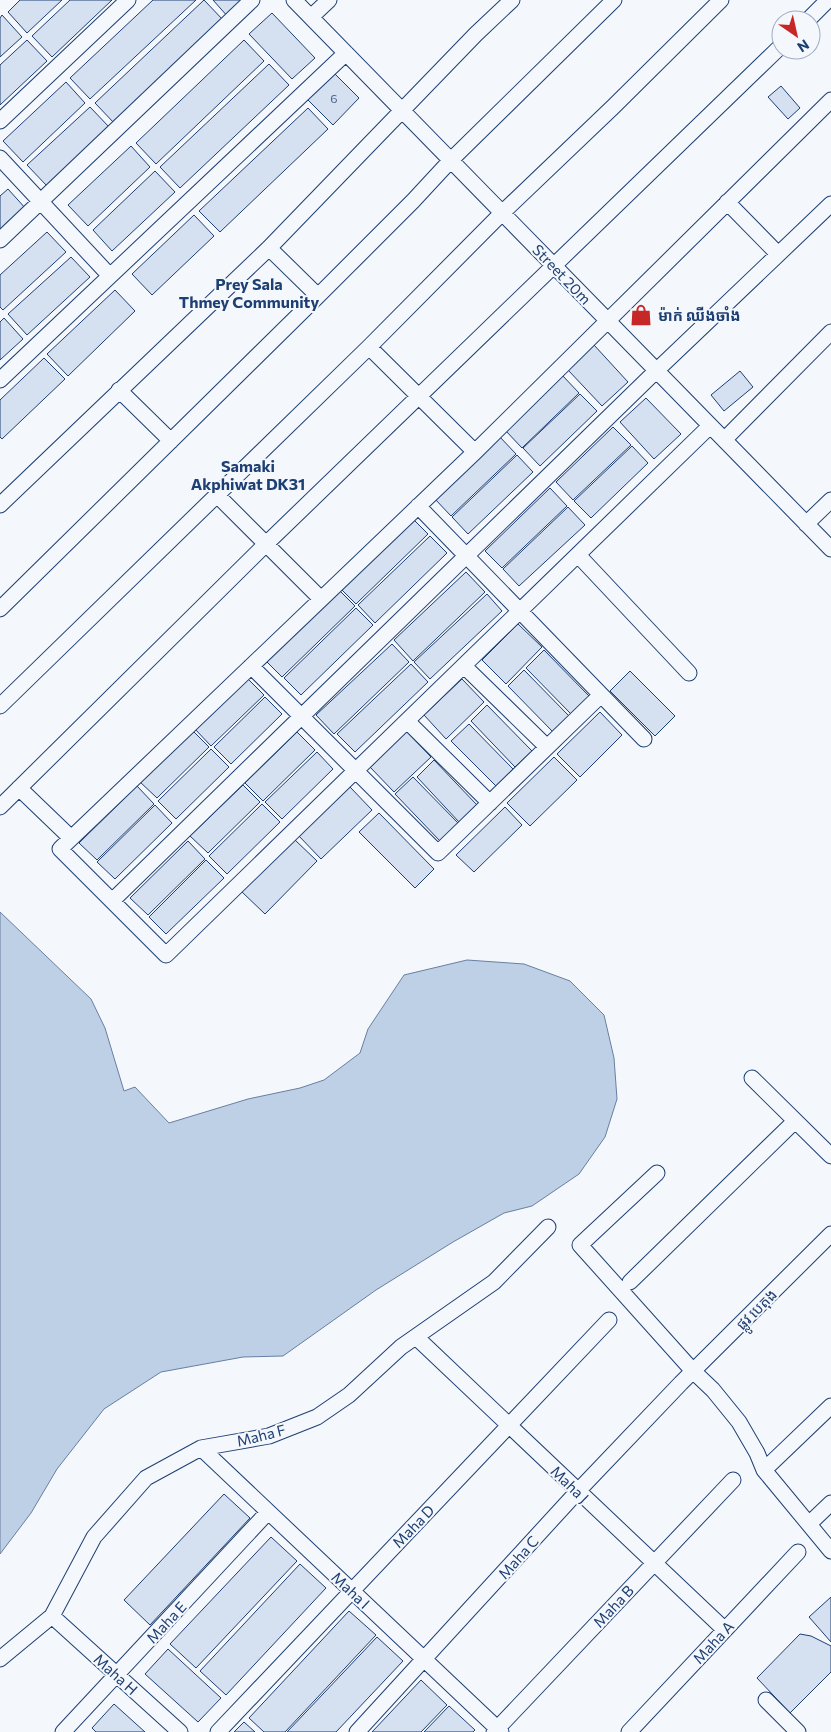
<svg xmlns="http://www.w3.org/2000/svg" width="831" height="1732" font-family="Commissioner,'Noto Sans Khmer',sans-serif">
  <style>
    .water { fill: #bed0e5; stroke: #687fa3 }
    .building { fill: #d5e0f0; stroke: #1d3f73 }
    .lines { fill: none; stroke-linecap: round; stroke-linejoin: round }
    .minor-casing { stroke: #1d3f73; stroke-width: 17 }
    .minor { stroke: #f4f7fb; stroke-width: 15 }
    .labels { text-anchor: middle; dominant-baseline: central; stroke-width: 4; stroke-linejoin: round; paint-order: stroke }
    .number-label { font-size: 12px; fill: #4b6792 }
    .street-label { font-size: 15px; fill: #1d3f73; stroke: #f4f7fb }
    .poi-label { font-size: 15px; font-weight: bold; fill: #1d3f73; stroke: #f4f7fb; text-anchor: start }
    .neighbourhood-label { font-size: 16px; font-weight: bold; fill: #1d3f73; stroke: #f4f7fb }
  </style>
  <rect width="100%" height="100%" fill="#f4f7fb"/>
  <path class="water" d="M0 912 91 999 105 1028 124 1091 135 1087 169 1123 248 1099 300 1088 324 1080 360 1053 368 1029 404 975 467 960 524 964 570 981 604 1015 614 1058 617 1099 605 1137 579 1174 532 1206 504 1213 453 1242 376 1290 283 1356 243 1357 161 1372 104 1409 57 1469 31 1513 0 1554Z"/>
  <path class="building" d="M20 0H62L27 33 8 12Z
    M70 0H112L52 57 32 36Z
    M153 0H196L90 99 70 78Z
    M204 0 224 21 115 124 95 103Z
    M213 0H248L229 18Z
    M272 13 315 58 292 79 249 34Z
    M2 15 22 37 0 57V18Z
    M27 40 47 61 0 105V65Z
    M244 40 264 61 156 164 136 143Z
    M269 64 289 85 180 188 160 167Z
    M334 73 359 98 333 125 307 99Z
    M66 82 85 103 23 162 3 141Z
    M781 86 800 108 788 119 768 97Z
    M90 107 110 128 47 186 27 165Z
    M308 108 328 129 220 232 199 211Z
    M131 146 150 167 88 226 68 205Z
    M155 171 175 192 112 251 93 230Z
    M8 189 27 210 0 235V196Z
    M194 215 214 236 152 295 132 274Z
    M47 232 66 252 3 310 0 307V275Z
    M71 257 90 277 27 335 8 314Z
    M115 290 135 311 68 376 47 354Z
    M4 318 23 339 0 360V322Z
    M594 345 628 382 602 406 568 370Z
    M44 358 65 379 2 439 0 437V400Z
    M740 371 753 387 724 411 711 395Z
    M562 375 579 393 522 448 505 430Z
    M580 394 597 411 540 466 523 448Z
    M646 398 681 434 654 459 620 422Z
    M613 427 631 445 573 500 556 482Z
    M499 436 516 454 451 516 434 498Z
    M632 446 648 463 591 518 574 501Z
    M517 455 533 472 468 534 452 517Z
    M550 488 567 506 502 568 485 551Z
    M568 507 585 525 519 586 503 569Z
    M412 518 428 534 356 604 340 588Z
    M430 536 447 553 375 623 358 605Z
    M466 572 485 592 413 661 394 640Z
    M339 590 355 606 282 677 266 661Z
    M487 594 502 611 430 679 414 662Z
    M356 608 373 625 301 695 284 678Z
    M518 624 542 647 506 684 482 660Z
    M392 644 409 662 334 734 316 715Z
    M544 650 589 696 571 714 526 668Z
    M411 664 428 682 355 752 337 734Z
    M524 670 569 716 553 732 508 686Z
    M630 671 675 716 655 736 610 691Z
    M246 677 264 695 211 746 194 728Z
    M462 679 484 702 446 739 424 715Z
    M265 697 282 714 231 764 214 747Z
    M487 705 532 751 515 767 471 721Z
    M600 712 622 735 580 777 557 754Z
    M469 724 513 769 496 786 451 741Z
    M192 730 209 747 157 798 139 781Z
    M406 731 431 757 394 792 369 766Z
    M297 732 315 750 263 801 245 783Z
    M211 749 229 767 176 819 158 801Z
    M317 752 333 769 282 819 265 802Z
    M554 757 577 780 530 826 507 803Z
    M434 760 477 805 459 822 417 777Z
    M413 777 458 823 440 841 395 794Z
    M243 785 260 802 208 853 190 836Z
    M137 786 154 804 97 860 79 843Z
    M350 787 372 810 321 859 298 835Z
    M262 804 280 822 227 874 209 856Z
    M155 805 172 823 115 879 97 862Z
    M505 807 522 825 474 872 456 855Z
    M379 813 434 869 415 888 359 832Z
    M294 839 317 861 265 914 242 892Z
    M188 841 205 859 148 915 130 898Z
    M206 860 224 878 166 934 149 917Z
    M224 1494 250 1518 150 1625 124 1600Z
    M271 1537 297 1561 196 1668 170 1644Z
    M300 1564 326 1588 226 1695 200 1671Z
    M831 1597V1642L809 1617Z
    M349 1611 376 1635 285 1732H264L249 1718Z
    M800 1634 811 1636 831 1646V1672L790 1713 757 1678Z
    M377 1637 403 1661 336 1732H287Z
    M168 1649 221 1698 198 1722 145 1674Z
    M421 1680 447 1705 421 1732H372Z
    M114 1704 145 1732H96L92 1728Z
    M449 1706 475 1730 473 1732H424Z
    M244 1722 255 1732H234Z"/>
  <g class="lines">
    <g class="minor-casing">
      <path id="minor" d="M294 0 831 549
        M311 17 329 0
        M808 20 828 0
        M0 121 128 0
        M0 158 110 276
        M727 202 778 254
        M0 240 252 0
        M269 248 318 296
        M369 347 475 452
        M0 380 346 53
        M119 390 171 441
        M710 426 166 955 112 901 656 371 831 204
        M724 440 831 332
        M217 495 321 599
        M0 505 269 248 476 34 512 0
        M418 506 644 739
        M806 524 831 500
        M578 555 689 673
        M0 609 318 296 413 201 451 160 614 0
        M251 666 438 853 601 695
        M464 666 547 747
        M0 706 369 347 502 213 613 107 721 0
        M407 721 490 803
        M19 788 71 838
        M0 807 266 544 781 46
        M112 901 60 849 475 452 831 100
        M752 1078 831 1156
        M657 1173 580 1245 693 1371 713 1390 739 1422 757 1453 764 1470 831 1551
        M630 1282 795 1121
        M416 1337 725 1630
        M201 1448 501 1732
        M764 1470 831 1406
        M809 1524 831 1503
        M52 1616 180 1732
        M0 1659 52 1616 94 1537 146 1478 201 1448 269 1436 317 1417 349 1395 401 1347 494 1282 548 1227
        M766 1700 798 1732
        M63 1732 268 1512
        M218 1732 609 1320
        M357 1732 578 1491 681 1383 831 1234
        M494 1732 733 1480
        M629 1732 798 1552"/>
    </g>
    <use href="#minor" class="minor"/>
  </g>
  <defs>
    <g id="shop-bare" transform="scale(1.725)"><path d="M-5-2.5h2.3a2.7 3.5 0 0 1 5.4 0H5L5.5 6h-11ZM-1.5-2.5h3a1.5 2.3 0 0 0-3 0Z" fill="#c62828" stroke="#f4f7fb" stroke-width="2.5" paint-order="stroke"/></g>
  </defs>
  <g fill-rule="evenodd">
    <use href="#shop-bare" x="641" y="315"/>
  </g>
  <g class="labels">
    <g class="number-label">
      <text x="334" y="98">6</text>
    </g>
    <g class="street-label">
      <text transform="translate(562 274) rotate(46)">Street 20m</text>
      <text transform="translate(756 1309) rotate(-45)">ផ្លូវ បេតុង</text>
      <text transform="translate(261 1435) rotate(-14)">Maha F</text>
      <text transform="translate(570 1484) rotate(44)">Maha J</text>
      <text transform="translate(413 1526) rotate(-46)">Maha D</text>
      <text transform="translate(518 1557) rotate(-48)">Maha C</text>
      <text transform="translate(351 1590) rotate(43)">Maha I</text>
      <text transform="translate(613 1606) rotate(-47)">Maha B</text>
      <text transform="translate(166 1622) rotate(-47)">Maha E</text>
      <text transform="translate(713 1642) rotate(-47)">Maha A</text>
      <text transform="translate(116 1674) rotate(42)">Maha H</text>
    </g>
    <g class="poi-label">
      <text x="658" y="315">ម៉ាក់ ឈីងចាំង</text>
    </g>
    <g class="neighbourhood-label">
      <text x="249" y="283">Prey Sala<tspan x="249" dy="18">Thmey Community</tspan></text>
      <text x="248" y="465">Samaki<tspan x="248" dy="18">Akphiwat DK31</tspan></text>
    </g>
  </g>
  <g transform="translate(796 35) rotate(146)"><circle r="24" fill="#f4f7fb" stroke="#9eadc5"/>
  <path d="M0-4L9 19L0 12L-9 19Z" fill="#c62828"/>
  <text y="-8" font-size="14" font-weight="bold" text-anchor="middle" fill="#1d3f73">N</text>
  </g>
</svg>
